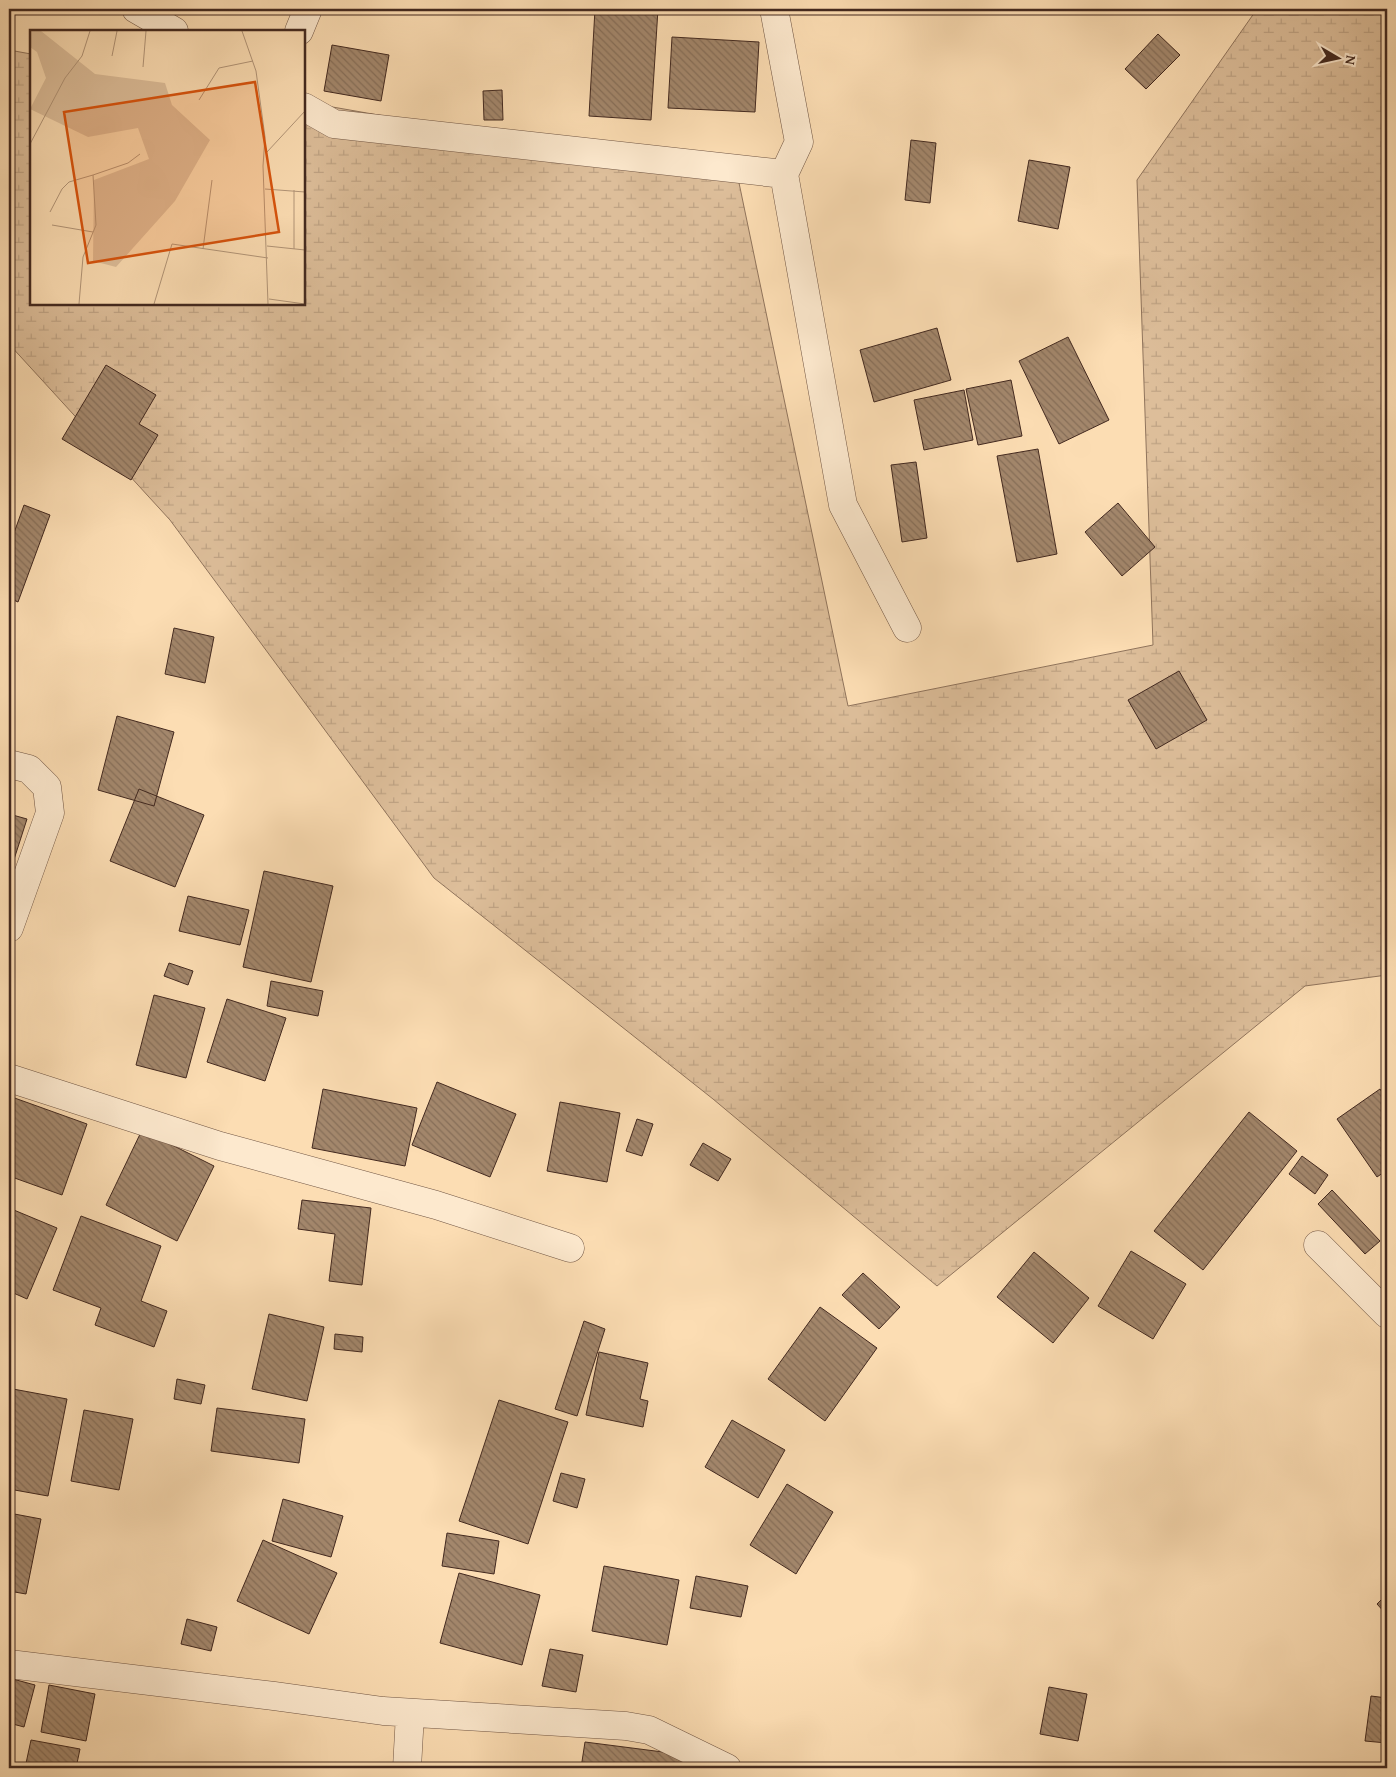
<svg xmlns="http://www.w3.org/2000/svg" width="1396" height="1777" font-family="'Gentium Book Plus',serif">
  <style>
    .wetland { fill: url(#wetland-marsh); stroke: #90745c }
    .building { fill: url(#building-back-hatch); stroke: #43291f }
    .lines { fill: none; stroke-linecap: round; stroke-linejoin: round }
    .street-casing { stroke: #715644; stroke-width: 29 }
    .street { stroke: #fde9ce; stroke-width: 28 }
    .inset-road { fill: none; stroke: #b29578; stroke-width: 1 }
    .view { fill: #d8540e; fill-opacity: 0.15; stroke: #d8540e; stroke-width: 2.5 }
    .inset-edge { fill: none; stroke: #43291f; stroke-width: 2.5 }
  </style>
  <defs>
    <pattern id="wetland-marsh" width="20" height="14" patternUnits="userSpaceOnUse" patternTransform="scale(1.25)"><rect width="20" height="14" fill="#ddbe9a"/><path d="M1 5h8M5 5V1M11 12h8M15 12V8" fill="none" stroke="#bfa384"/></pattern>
    <pattern id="building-back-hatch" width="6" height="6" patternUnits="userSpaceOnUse" patternTransform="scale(1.25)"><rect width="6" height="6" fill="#a3876c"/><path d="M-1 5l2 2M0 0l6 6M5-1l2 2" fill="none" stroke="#866e58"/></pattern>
  </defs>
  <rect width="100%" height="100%" fill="#fcddb3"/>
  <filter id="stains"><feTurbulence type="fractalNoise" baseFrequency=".004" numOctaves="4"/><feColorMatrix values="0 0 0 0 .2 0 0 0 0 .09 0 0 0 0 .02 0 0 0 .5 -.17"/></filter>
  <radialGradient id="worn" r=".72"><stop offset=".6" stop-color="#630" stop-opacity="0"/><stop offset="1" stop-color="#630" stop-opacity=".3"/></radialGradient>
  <path class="wetland" d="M1257 9H1387V975L1305 986 937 1286 713 1099 434 878 170 520 9 344V50L31 54V304H304V102L738 178 848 706 1153 645 1137 180Z"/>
  <path class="building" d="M595 9H658L651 120 589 116Z
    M1158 34 1180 55 1146 89 1125 69Z
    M672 37 759 42 755 112 668 108Z
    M332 45 389 55 381 101 324 91Z
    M502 90 503 120H484L483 91Z
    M911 140 936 143 930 203 905 200Z
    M1029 160 1070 167 1058 229 1018 221Z
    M937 328 951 380 874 402 860 350Z
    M1068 337 1109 420 1059 444 1019 361Z
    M106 365 156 395 139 424 158 435 131 480 62 439Z
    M1011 380 1022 436 978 445 966 389Z
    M964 390 973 440 924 450 914 400Z
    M1038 449 1057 554 1017 562 997 456Z
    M916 462 927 538 902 542 891 465Z
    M1118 503 1155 547 1122 576 1085 532Z
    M24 505 50 515 18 602 9 598V531L14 533Z
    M174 628 214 637 205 683 165 674Z
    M1179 671 1207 720 1156 749 1128 700Z
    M117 716 174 732 154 806 98 790Z
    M139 789 204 815 175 887 110 861Z
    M9 814 27 819 9 875Z
    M264 871 333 886 311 982 243 967Z
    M188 896 249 910 240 945 179 931Z
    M169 963 193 971 188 985 164 976Z
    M271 981 323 991 318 1016 267 1006Z
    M154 995 205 1008 186 1078 136 1065Z
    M227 999 286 1018 265 1081 207 1062Z
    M437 1082 516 1114 490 1177 412 1145Z
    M323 1089 417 1108 405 1166 312 1148Z
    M1380 1089 1387 1100V1170L1377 1177 1337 1119Z
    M9 1096 87 1124 62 1195 9 1176Z
    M560 1102 620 1113 607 1182 547 1171Z
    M1249 1112 1297 1151 1203 1270 1154 1231Z
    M637 1119 653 1124 642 1156 626 1151Z
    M142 1130 214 1166 177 1241 106 1205Z
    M703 1143 731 1159 718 1181 690 1165Z
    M1302 1156 1328 1175 1315 1194 1289 1174Z
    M1332 1190 1380 1241 1365 1254 1318 1204Z
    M302 1200 371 1208 362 1285 329 1281 335 1234 298 1229Z
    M9 1208 57 1228 27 1299 9 1291Z
    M81 1216 161 1246 141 1301 167 1311 154 1347 95 1325 101 1308 53 1290Z
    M1131 1251 1186 1284 1153 1339 1098 1306Z
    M1034 1252 1089 1298 1053 1343 997 1297Z
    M863 1273 900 1307 879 1329 842 1295Z
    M820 1307 877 1348 825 1421 768 1379Z
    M269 1314 324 1327 307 1401 252 1389Z
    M584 1321 605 1329 577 1416 555 1409Z
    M335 1334 363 1337 362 1352 334 1349Z
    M599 1352 648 1363 640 1399 648 1401 643 1427 586 1415Z
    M177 1379 205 1385 201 1404 174 1399Z
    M13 1389 67 1399 48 1496 9 1489V1409Z
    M499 1400 568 1422 528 1544 459 1521Z
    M217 1408 305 1419 299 1463 211 1451Z
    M84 1410 133 1419 119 1490 71 1481Z
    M732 1420 785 1450 758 1498 705 1467Z
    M561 1473 585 1479 577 1508 553 1501Z
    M787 1484 833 1512 796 1574 750 1545Z
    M283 1499 343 1516 331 1557 272 1541Z
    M9 1513 41 1519 26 1594 9 1591Z
    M447 1533 499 1541 494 1574 442 1566Z
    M263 1540 337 1573 309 1634 237 1601Z
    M604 1566 679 1580 667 1645 592 1631Z
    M459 1573 540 1595 522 1665 440 1643Z
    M696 1576 748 1586 741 1617 690 1608Z
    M1387 1594V1615L1377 1604Z
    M187 1619 217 1627 211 1651 181 1644Z
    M550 1649 583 1655 576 1692 542 1686Z
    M9 1678 35 1685 24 1727 9 1723Z
    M49 1685 95 1694 86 1741 41 1732Z
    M1049 1687 1087 1694 1078 1741 1040 1734Z
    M1371 1696 1387 1698V1743L1365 1741Z
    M31 1740 80 1749 76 1768H25Z
    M585 1742 702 1757 700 1768H581Z"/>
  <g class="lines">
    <g class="street-casing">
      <path id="street" d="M136 9 174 31
        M774 9 799 142 784 174
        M299 31 308 9
        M304 107 334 124 784 174 843 505 907 628
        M9 764 29 769 47 787 50 813 9 928
        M9 1078 220 1146 436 1205 570 1248
        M1318 1245 1387 1314
        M9 1664 274 1696 383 1711 626 1726 649 1730 727 1768
        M407 1768 410 1714"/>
    </g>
    <use href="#street" class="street"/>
  </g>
  <g transform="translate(30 30)">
    <rect width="275" height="275" fill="#fcddb3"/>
    <path d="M0 1H11L65 44 135 53 142 75 180 110 145 171 86 237 63 231 64 150 119 129 108 98 58 107 0 79 16 48 7 22 0 17Z" fill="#ddbe9a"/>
    <path class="inset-road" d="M212 1 226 41 235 107 233 136 238 274M82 26 87 1M113 37 116 1M169 70 189 38 223 31M0 114 35 48 52 26 60 1M237 122 275 81M235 159 275 162M20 182 32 159 39 152 63 145M22 195 63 202M237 216 275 220M173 219 182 150M264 219V160M239 269 275 274M49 274 53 227 66 195 63 145 98 133 110 124M124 274 142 214 238 228"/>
    <path class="view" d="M225 52 249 202 58 233 34 82Z"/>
    <rect width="275" height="275" class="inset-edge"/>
  </g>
  <rect width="1396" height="1777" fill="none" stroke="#fcddb3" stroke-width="30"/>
  <rect x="10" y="10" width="1376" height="1757" fill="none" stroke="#43291f" stroke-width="2.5"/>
  <rect x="15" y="15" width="1366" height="1747" fill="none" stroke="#43291f"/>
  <g transform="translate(1338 58) rotate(99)" stroke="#fde9ce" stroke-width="4" paint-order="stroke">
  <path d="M0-4L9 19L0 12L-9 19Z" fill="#43291f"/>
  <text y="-8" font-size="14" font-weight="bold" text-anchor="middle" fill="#43291f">N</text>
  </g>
  <rect width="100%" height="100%" filter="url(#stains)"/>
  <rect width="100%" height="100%" fill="url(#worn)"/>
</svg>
